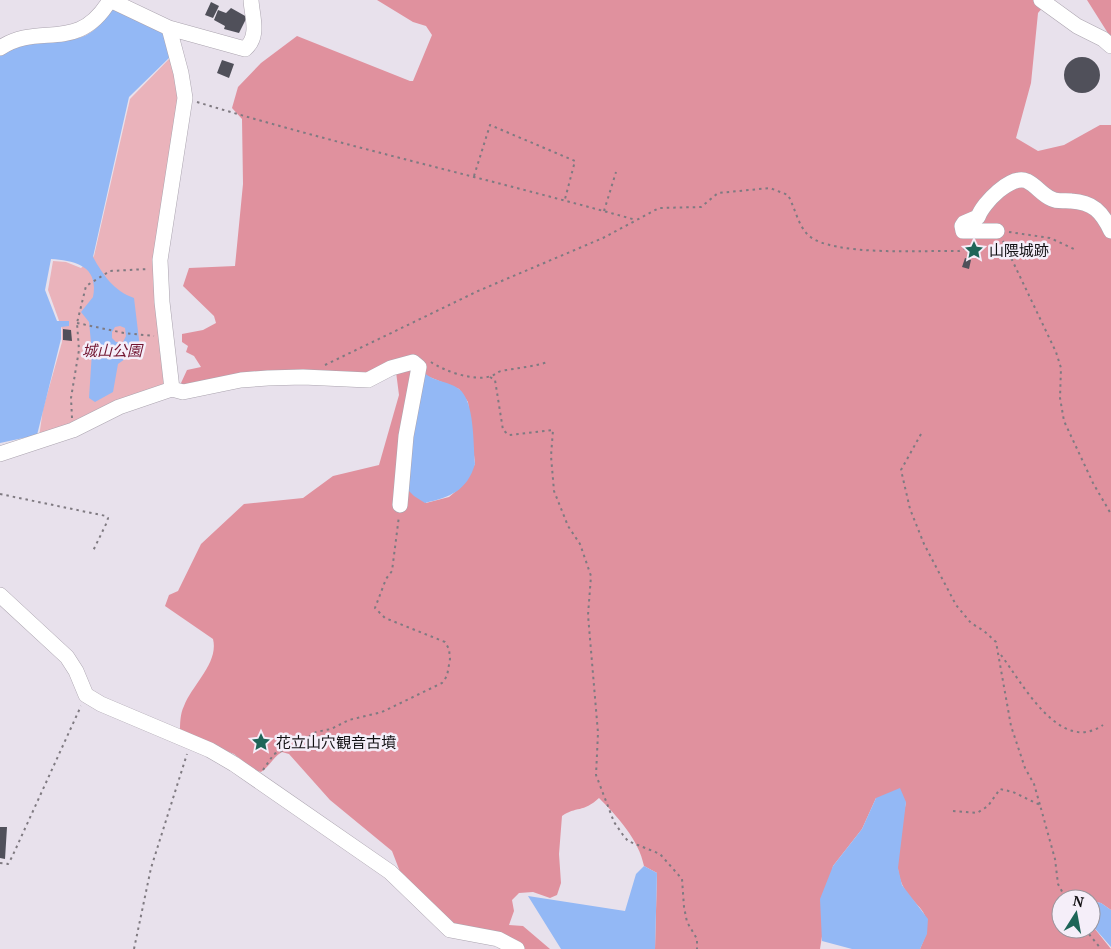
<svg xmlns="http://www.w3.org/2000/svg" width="1111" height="949" font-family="'PT Serif','Noto Sans JP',serif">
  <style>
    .green { fill: #eab3bb }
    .forest { fill: #e0919e; fill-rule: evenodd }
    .water { fill: #93b8f5; fill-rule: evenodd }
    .building { fill: #50505a }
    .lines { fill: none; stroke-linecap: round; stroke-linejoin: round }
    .minor-casing { stroke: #aba4af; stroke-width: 16 }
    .path { stroke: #7f7a81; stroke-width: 2; stroke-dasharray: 2.5 4; stroke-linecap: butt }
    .minor { stroke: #fff; stroke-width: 15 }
    .labels { text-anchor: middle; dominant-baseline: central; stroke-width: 5; stroke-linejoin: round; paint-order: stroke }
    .poi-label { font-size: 15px; fill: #121013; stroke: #f5eef9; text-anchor: start }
    .park-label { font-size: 15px; font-style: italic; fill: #711531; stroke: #f5eef9 }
  </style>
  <rect width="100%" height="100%" fill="#e8e1ec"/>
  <path class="green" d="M170 58 182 92 164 212 167 385 39 437 43 409 62 342V329L48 290 53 261 66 262 81 268 94 256 130 99Z"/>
  <path class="forest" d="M377 0H1049L1038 13 1031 83 1016 138 1038 151 1064 145 1100 125H1111V910L1101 903 1091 901V899H1061V929H1091V924L1111 949H920C941 904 907 910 899 875 894 853 902 824 906 802L876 798 862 829 833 866 820 949H655L657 873 644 866C639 840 617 816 599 798 583 813 576 806 562 816L559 854 561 883 557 895 550 898 533 892 519 893 512 900 514 911 509 925 523 926 550 949H522L459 928 404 882 392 851 330 800 289 754 282 752C273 757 270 766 261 772L254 770 234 754 180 733C180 724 180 714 184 706 192 685 219 663 213 639L165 606 169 595 178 591 201 544 244 504 303 498 333 476 379 465 399 395 395 364 367 376 182 387 181 383 187 370 201 367 194 356 186 352 188 346 182 342V334L203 330 216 323 214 316 183 286 189 268 235 266 243 184 242 119 232 108 238 87 261 63 297 36 410 81H413L432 35 426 26 413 22ZM422 370 427 376 459 389 468 402 475 464 461 487 449 497 426 503Z
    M1087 0H1111V38Z"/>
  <path class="water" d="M113 6 164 30 170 57 129 97 93 257C103 275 114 291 134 298L140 348 118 364 113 392 95 402 89 398 92 352 89 322 81 312 93 297C99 266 76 261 51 259L45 290 57 321H69V326L61 327V339L37 435 0 443V55C7 52 14 46 21 45 63 34 86 54 113 6ZM120 326 125 328 126 336 123 342H116L112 338V332L115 327Z
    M422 370C431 382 447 380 459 389 475 401 473 445 475 464 467 491 450 497 425 503L414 496 405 487Z
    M900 788 906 802 898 868 902 885 928 919 927 934 920 949H852L822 941 820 899 833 866 862 829 876 798Z
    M644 866 657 873 655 949H561L528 896 625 911 636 874Z
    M1091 901 1101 903 1111 910V947L1091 924Z"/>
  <path class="building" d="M211 2 219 6 213 18 205 15Z
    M231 8 247 17 239 33 224 29 225 26 214 20 218 10 226 13Z
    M1064 75a18 18 0 1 1 36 0a18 18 0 1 1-36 0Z
    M222 60 234 64 229 78 217 73Z
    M965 258 971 260 969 269 962 267Z
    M63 329 71 330 72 341 63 340Z
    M0 827H7L5 859 0 858Z"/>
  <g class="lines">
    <g class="minor-casing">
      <path id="minor" d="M110 0 169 28 245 49C260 36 252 17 251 0
        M1041 0 1077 26 1103 39 1111 46
        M169 28 181 73 185 98 160 260 162 302 172 389
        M0 48C40 21 77 55 110 0
        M997 231H963L962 226 964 223 978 217C983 203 1011 174 1027 181 1037 186 1042 195 1052 199 1058 202 1065 200 1071 201 1093 202 1102 212 1111 231
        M0 454 73 430 119 407 172 389 183 392 241 380 268 378 303 377 368 380 391 368 413 362 419 367 406 436 400 505
        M0 595 67 657 76 671 86 695 101 704 210 750 234 764 390 872 450 930 498 939 517 949"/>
    </g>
    <path class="path" d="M197 102C342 146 490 179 636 220
      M474 176 490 125 575 161 565 199
      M604 211 616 172
      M1009 232 1050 238 1074 249
      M1003 241 1056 352 1061 368 1060 398 1064 421 1093 483 1111 514
      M77 323 124 333 154 336
      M431 362C444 371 475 382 491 376 495 375 497 372 501 371 517 368 532 367 548 362
      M325 365 478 291 603 238 659 208 701 207 718 193 770 188 788 195C795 208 798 225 808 235 832 257 925 250 959 251L975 244
      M490 377 495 380 503 430 509 435 553 430 551 456 554 491 568 526 580 544 591 576 588 615 598 733 596 775 614 822 623 835 628 841 660 854 682 879 684 907 687 922 697 939V949
      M72 418 71 398 79 350 77 323 86 286 110 271 148 269
      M921 434 901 470 910 509 924 544 956 605 971 623 984 631 996 642 1011 726 1025 768 1034 784 1040 805
      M0 494 106 516 108 518 107 522 93 551
      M1001 655C1023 684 1060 755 1103 725
      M263 770 274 754 298 744 316 732 331 729 349 720 382 712 442 683 447 676 450 659 449 649 445 642 385 618 375 608 386 579 392 571 399 516
      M953 811 977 813 988 806 1000 789 1013 792 1040 805 1055 859 1058 884 1066 899
      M0 863 8 864 12 857 81 706
      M1085 929 1101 949
      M134 949 151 868 187 754"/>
    <use href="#minor" class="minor"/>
  </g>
  <defs>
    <g id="sight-bare" transform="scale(1.5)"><path d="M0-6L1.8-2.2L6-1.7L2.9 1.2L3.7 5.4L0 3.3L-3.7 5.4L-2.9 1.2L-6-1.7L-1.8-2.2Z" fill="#1e6558" stroke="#f5eef9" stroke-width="2.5" paint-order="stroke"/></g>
  </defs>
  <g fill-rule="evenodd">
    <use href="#sight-bare" x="974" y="250"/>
    <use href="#sight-bare" x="261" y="742"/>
  </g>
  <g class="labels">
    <g class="poi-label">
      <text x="989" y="250">山隈城跡</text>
      <text x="276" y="742">花立山穴観音古墳</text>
    </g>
    <g class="park-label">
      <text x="112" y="350">城山公園</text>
    </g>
  </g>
  <g transform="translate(1076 914) rotate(11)"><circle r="24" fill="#f5eef9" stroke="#9a959d"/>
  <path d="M0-4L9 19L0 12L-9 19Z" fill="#1e6558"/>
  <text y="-8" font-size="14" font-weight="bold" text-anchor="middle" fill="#121013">N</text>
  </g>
</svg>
